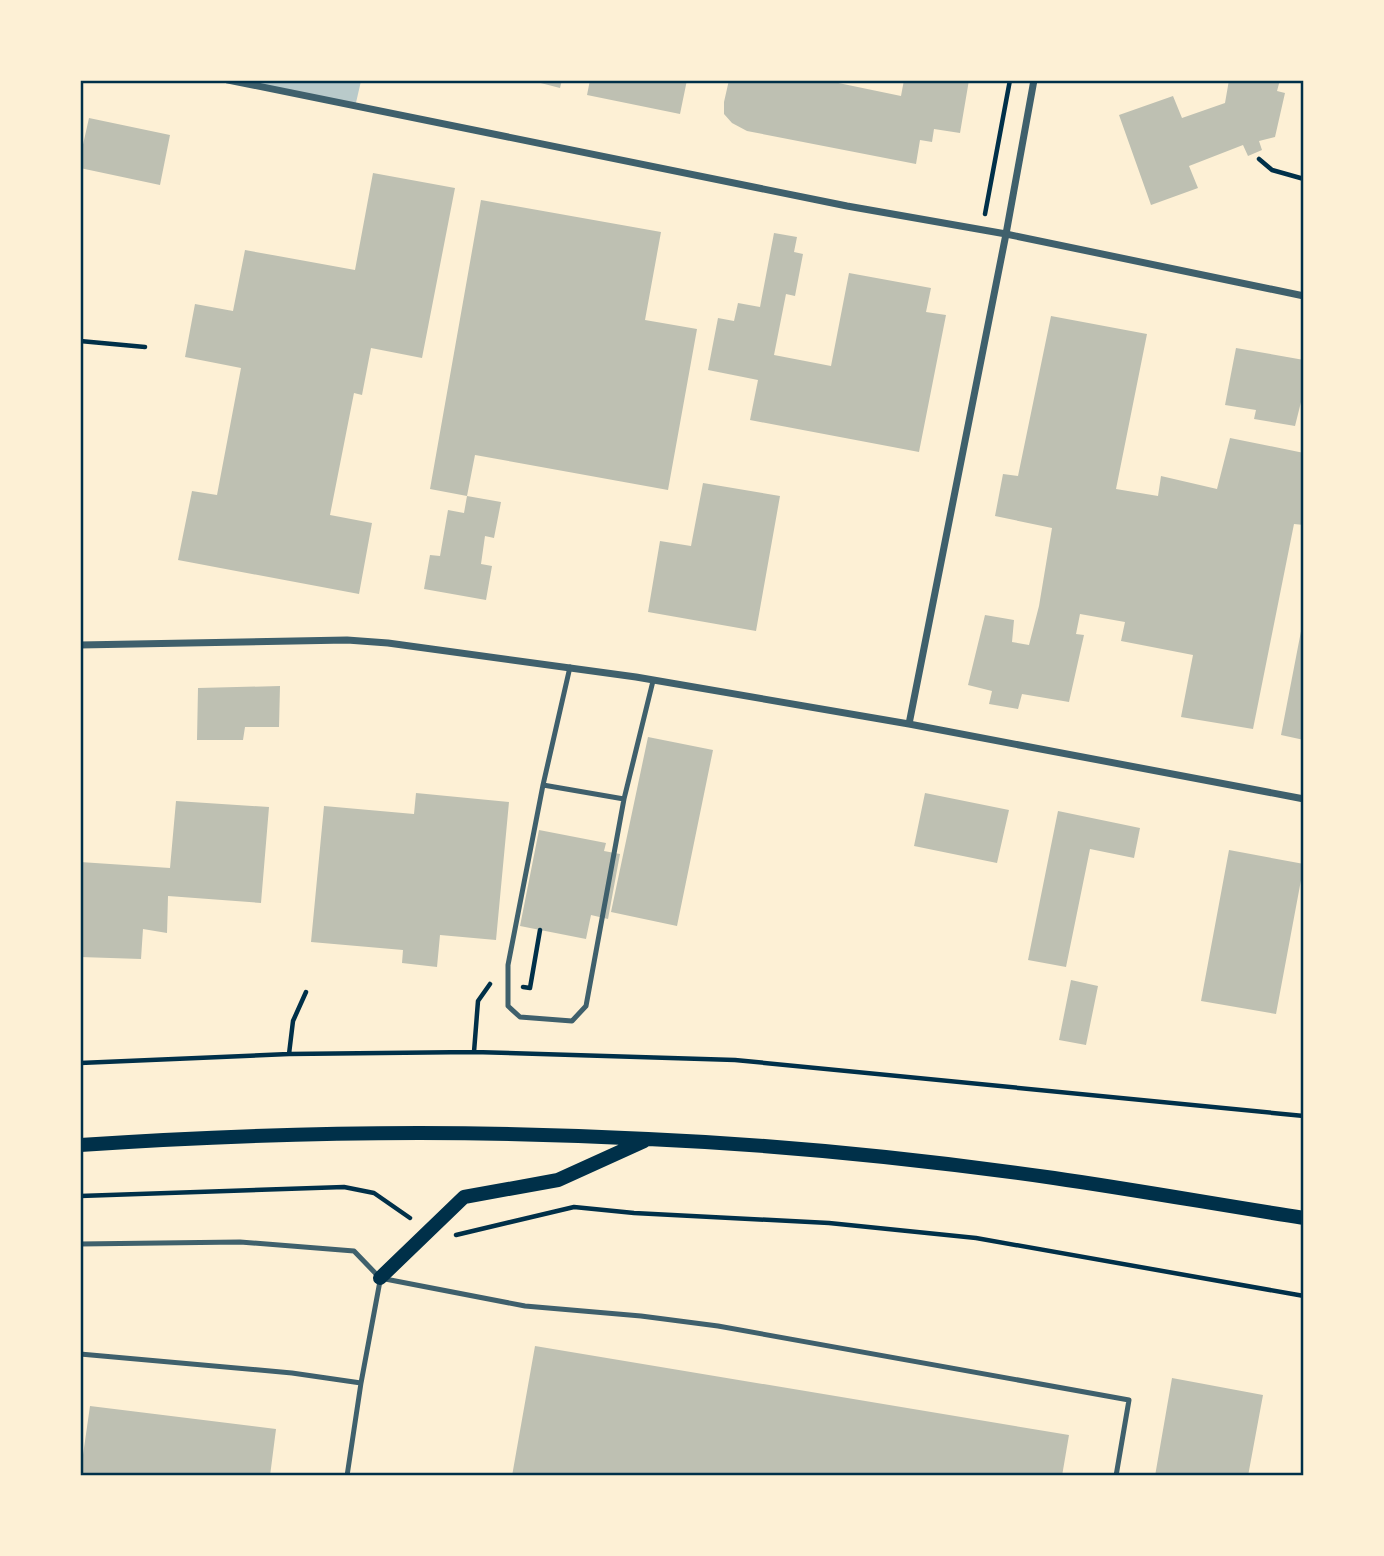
<svg xmlns="http://www.w3.org/2000/svg" width="1384" height="1556" font-family="Barlow,sans-serif">
  <style>
    .green { fill: #b9caca }
    .building { fill: #bec0b2 }
    .lines { fill: none; stroke-linecap: round; stroke-linejoin: round }
    .path { stroke: #003049; stroke-width: 4.5 }
    .service { stroke: #3f606c; stroke-width: 5 }
    .minor { stroke: #3f606c; stroke-width: 7 }
    .secondary { stroke: #003049; stroke-width: 14 }
    .neatline { fill: none; stroke: #003049; stroke-width: 2.5 }
  </style>
  <rect width="100%" height="100%" fill="#fdf0d5"/>
  <path class="green" d="M231 80 361 81 355 107Z"/>
  <path class="building" d="M529 80H562L560 88Z
    M590 80H687L680 114 587 95Z
    M729 80H824L901 96 904 80H969L960 133 934 129 932 142 920 140 916 164 747 131 732 123 724 114V102Z
    M1229 80H1280L1277 91 1285 93 1275 137 1259 141 1262 150 1248 156 1243 145 1189 166 1198 188 1151 205 1119 115 1173 96 1182 118 1225 103Z
    M89 118 170 135 160 185 80 168V158Z
    M373 173 455 188 422 358 371 348 362 395 354 393 330 515 372 523 359 594 178 560 192 491 217 495 241 368 185 357 195 304 233 311 245 250 355 270Z
    M481 200 661 232 645 320 697 329 668 490 475 455 467 496 501 502 494 538 485 536 481 564 492 566 486 600 424 589 430 555 440 556 448 510 464 513 467 496 430 489Z
    M774 233 797 237 794 252 803 254 795 296 786 294 774 355 831 366 849 273 931 288 926 312 946 315 919 452 750 420 758 380 708 370 718 318 734 321 738 303 760 307Z
    M1051 316 1147 334 1116 489 1158 496 1161 476 1217 489 1230 438 1304 453V525L1294 524 1253 729 1181 717 1193 655 1121 641 1125 622 1080 614 1076 634 1084 635 1069 702 1022 694 1018 709 989 704 992 691 968 685 985 615 1014 620 1012 642 1029 645 1039 606 1052 528 995 516 1003 474 1018 476Z
    M1236 348 1304 360V390L1295 426 1254 419 1256 410 1225 405Z
    M703 483 780 496 756 631 648 612 660 541 691 546Z
    M1302 626H1304V740L1281 735Z
    M280 686 279 727H245L243 740H197L198 688Z
    M648 737 713 750 677 926 611 912Z
    M416 793 509 802 496 940 440 935 437 967 402 963 403 950 311 942 324 806 414 814Z
    M925 793 1009 810 997 863 914 846Z
    M176 801 269 807 261 903 168 896 167 933 143 929 141 959 80 957V862L170 868Z
    M1058 811 1140 828 1134 858 1090 849 1066 967 1028 960Z
    M539 830 606 843 604 851 620 854 608 919 591 915 586 939 520 926Z
    M1229 850 1304 864 1276 1014 1201 1001Z
    M1071 980 1098 986 1086 1045 1059 1040Z
    M535 1346 1069 1435 1062 1476H512Z
    M1172 1378 1263 1395 1248 1476H1155Z
    M90 1406 276 1429 270 1476H80Z"/>
  <g class="lines">
    <path class="path" d="M1259 159 1272 170 1304 179
      M985 214 1010 80
      M80 341 145 347
      M523 987 530 988 540 930
      M474 1052 478 1001 490 984
      M289 1054 293 1021 306 992
      M80 1063 289 1054 474 1052 735 1060 1304 1116
      M80 1196 344 1187 374 1193 410 1218
      M456 1235 574 1207 634 1213 829 1223 976 1238 1304 1296"/>
    <path class="service" d="M570 667 543 785 624 799 653 681
      M543 785 508 965V1006L520 1017 572 1021 586 1006 624 799
      M80 1244 240 1242 354 1251 380 1278 525 1306 641 1316 718 1326 1129 1400 1116 1476
      M80 1354 292 1373 361 1383
      M347 1476 361 1383 380 1281"/>
    <path class="minor" d="M228 80 847 206 1006 234 1304 296
      M80 645 347 640 388 643 636 677 909 724 1304 799
      M909 724 1006 234 1034 80"/>
    <path class="secondary" d="M80 1145C269 1132 459 1129 648 1139 782 1145 921 1159 1054 1178 1137 1190 1220 1205 1304 1218
      M380 1278 464 1197 558 1180 644 1141"/>
  </g>
  <rect width="1384" height="1556" fill="none" stroke="#fdf0d5" stroke-width="164"/>
  <rect x="82" y="82" width="1220" height="1392" class="neatline"/>
</svg>
